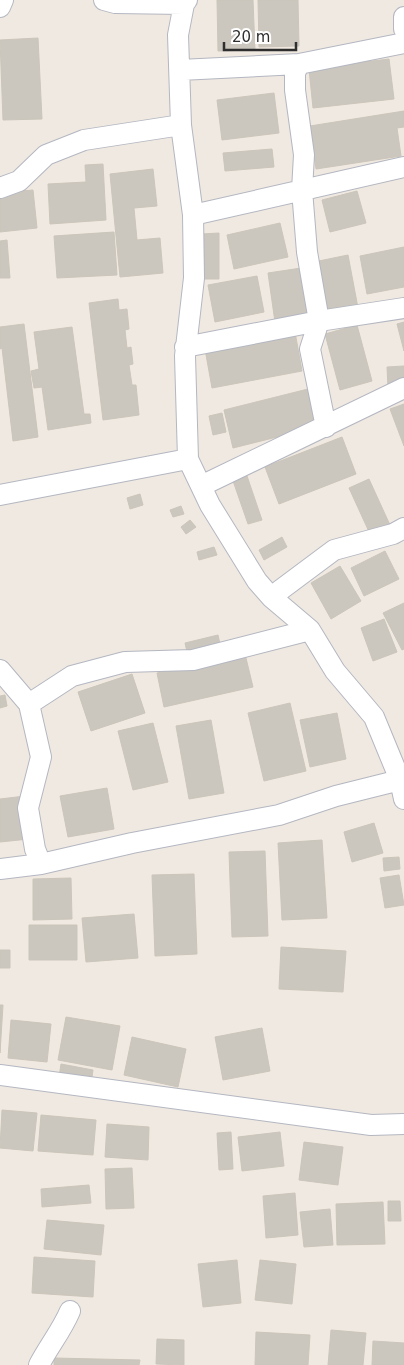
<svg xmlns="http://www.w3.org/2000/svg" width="404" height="1365" font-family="'DejaVu Sans',sans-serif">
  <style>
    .building { fill: #cbc7bf; stroke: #cbc5ba }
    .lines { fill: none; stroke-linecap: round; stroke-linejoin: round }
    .street-casing { stroke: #b4b7c1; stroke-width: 22 }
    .street { stroke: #fff; stroke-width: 20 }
  </style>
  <rect width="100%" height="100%" fill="#efe9e1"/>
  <path class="building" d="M217 0H253L255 50 218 51Z
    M258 0H298L299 46 259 47Z
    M38 38 42 119 3 120 0 40Z
    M389 59 394 99 313 108 309 69Z
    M274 93 279 133 222 140 217 100Z
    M404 111V127L397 128 401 156 316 169 310 126Z
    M272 149 274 167 225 171 223 153Z
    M103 164 106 220 50 224 48 184 86 182 85 165Z
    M153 169 157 206 134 208 137 240 160 238 163 273 120 277 110 174Z
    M33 190 37 228 0 232V193Z
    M357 191 366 223 330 232 322 200Z
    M280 223 288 257 234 269 227 235Z
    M114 232 117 275 57 278 54 236Z
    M219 233V279H202V234Z
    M7 240 10 278H0V241Z
    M404 247V287L367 294 360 256Z
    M348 255 358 308 324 315 314 262Z
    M308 267 315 316 275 322 268 273Z
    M257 276 264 312 215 322 208 285Z
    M118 299 119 310 127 309 129 329 125 330 127 348 131 347 133 364 129 365 132 385H136L139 415 103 420 89 303Z
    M404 322V351L397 324Z
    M24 324 38 437 13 441 2 348 0 349V327Z
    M357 325 372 381 340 390 325 334Z
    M72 327 84 414H90L91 423 48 430 42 387 34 388 31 371 39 369 34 332Z
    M295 332 302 371 212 388 205 349Z
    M404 366V386L388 388 387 367Z
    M308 389 317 427 233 448 224 410Z
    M404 404V446L390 409Z
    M222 413 226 432 213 435 209 416Z
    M342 437 356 474 279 504 265 467Z
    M246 473 262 520 248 524 232 478Z
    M369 479 390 525 370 534 349 488Z
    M140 494 143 505 130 509 127 498Z
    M181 506 184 514 173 517 170 510Z
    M190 520 196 527 186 534 181 527Z
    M282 537 287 547 264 560 259 550Z
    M214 547 217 555 199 560 197 552Z
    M385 551 399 579 364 596 351 568Z
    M340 566 361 601 331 619 311 583Z
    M404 603V649L402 650 383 613Z
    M384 619 397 652 373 661 361 628Z
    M218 635 220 644 187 652 185 643Z
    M245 654 253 687 164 707 157 673Z
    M132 674 145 713 91 731 78 692Z
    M5 695 7 706 0 708V696Z
    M290 703 306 771 264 781 248 713Z
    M337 713 346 759 310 767 300 720Z
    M211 720 224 793 189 799 176 726Z
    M153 723 168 782 133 790 118 731Z
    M107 788 114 829 68 837 60 796Z
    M25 796 29 839 0 842V799Z
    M374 823 383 853 352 862 344 832Z
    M322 840 327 918 282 920 278 843Z
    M265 851 268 936 232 937 229 852Z
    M399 857 400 869 384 871 383 858Z
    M194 874 197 954 155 956 152 875Z
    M399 875 404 905 385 908 380 878Z
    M71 878 72 919 33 920V879Z
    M134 914 138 958 86 962 82 918Z
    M29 925H77V960H29Z
    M281 947 346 951 343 992 279 989Z
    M0 950H10V968H0Z
    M0 1005H3L0 1053Z
    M66 1017 120 1026 112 1070 58 1060Z
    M11 1020 51 1024 47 1062 8 1058Z
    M262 1028 270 1071 223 1080 215 1037Z
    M132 1037 186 1049 178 1087 124 1075Z
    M61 1064 93 1070 91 1084 59 1077Z
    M2 1110 37 1113 33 1151 0 1148Z
    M41 1115 96 1120 93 1155 38 1151Z
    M107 1124 149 1127 148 1160 105 1157Z
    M231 1132 233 1169 219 1170 217 1133Z
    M280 1132 284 1166 242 1171 238 1137Z
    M304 1142 343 1147 338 1185 299 1180Z
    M132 1168 134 1208 106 1209 105 1169Z
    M89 1185 91 1203 42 1207 41 1189Z
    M295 1193 298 1235 266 1238 263 1196Z
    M388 1201H400L401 1221H388Z
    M383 1202 385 1244 337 1245 336 1204Z
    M330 1209 333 1245 304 1247 300 1212Z
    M47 1220 104 1225 101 1255 44 1249Z
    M34 1257 95 1261 93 1297 32 1293Z
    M237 1260 241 1303 203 1307 198 1264Z
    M260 1260 296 1264 292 1304 255 1300Z
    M331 1330 366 1333 363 1365H328Z
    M256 1332 310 1335 308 1365H255Z
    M157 1339 184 1340V1365L156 1364Z
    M373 1341 404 1343V1365H372Z
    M54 1358 140 1360 139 1365H54Z"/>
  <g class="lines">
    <g class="street-casing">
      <path id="street" d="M104 0 115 3 184 4
        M187 0 184 4 178 35 181 125 193 215 194 278 185 356 188 459 210 505 257 581 271 597 310 630 335 671 374 717 400 780 404 799
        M0 7 3 0
        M404 17V29
        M299 64 295 73V90L304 155 302 190 307 252 319 321 310 349 326 427
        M180 70 299 64 404 43
        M0 188 19 181 46 155 84 140 181 125
        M193 215 404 167
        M185 347 319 321 404 308
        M201 486 404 388
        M0 495 188 459
        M271 597 334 550 393 534 404 528
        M0 670 29 704 41 757 28 808 35 849 41 864 0 869
        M29 704 72 676 125 662 193 660 310 630
        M41 864 132 843 279 815 336 796 400 780
        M0 1075 371 1125 404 1124
        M39 1365C49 1346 62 1330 70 1311"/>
    </g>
    <use href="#street" class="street"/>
  </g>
  <path d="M224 42v8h72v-8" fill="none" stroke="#2e2e2e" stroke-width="2.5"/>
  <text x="232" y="42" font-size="15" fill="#2e2e2e" stroke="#ffffff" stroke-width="4" paint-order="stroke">20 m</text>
</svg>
